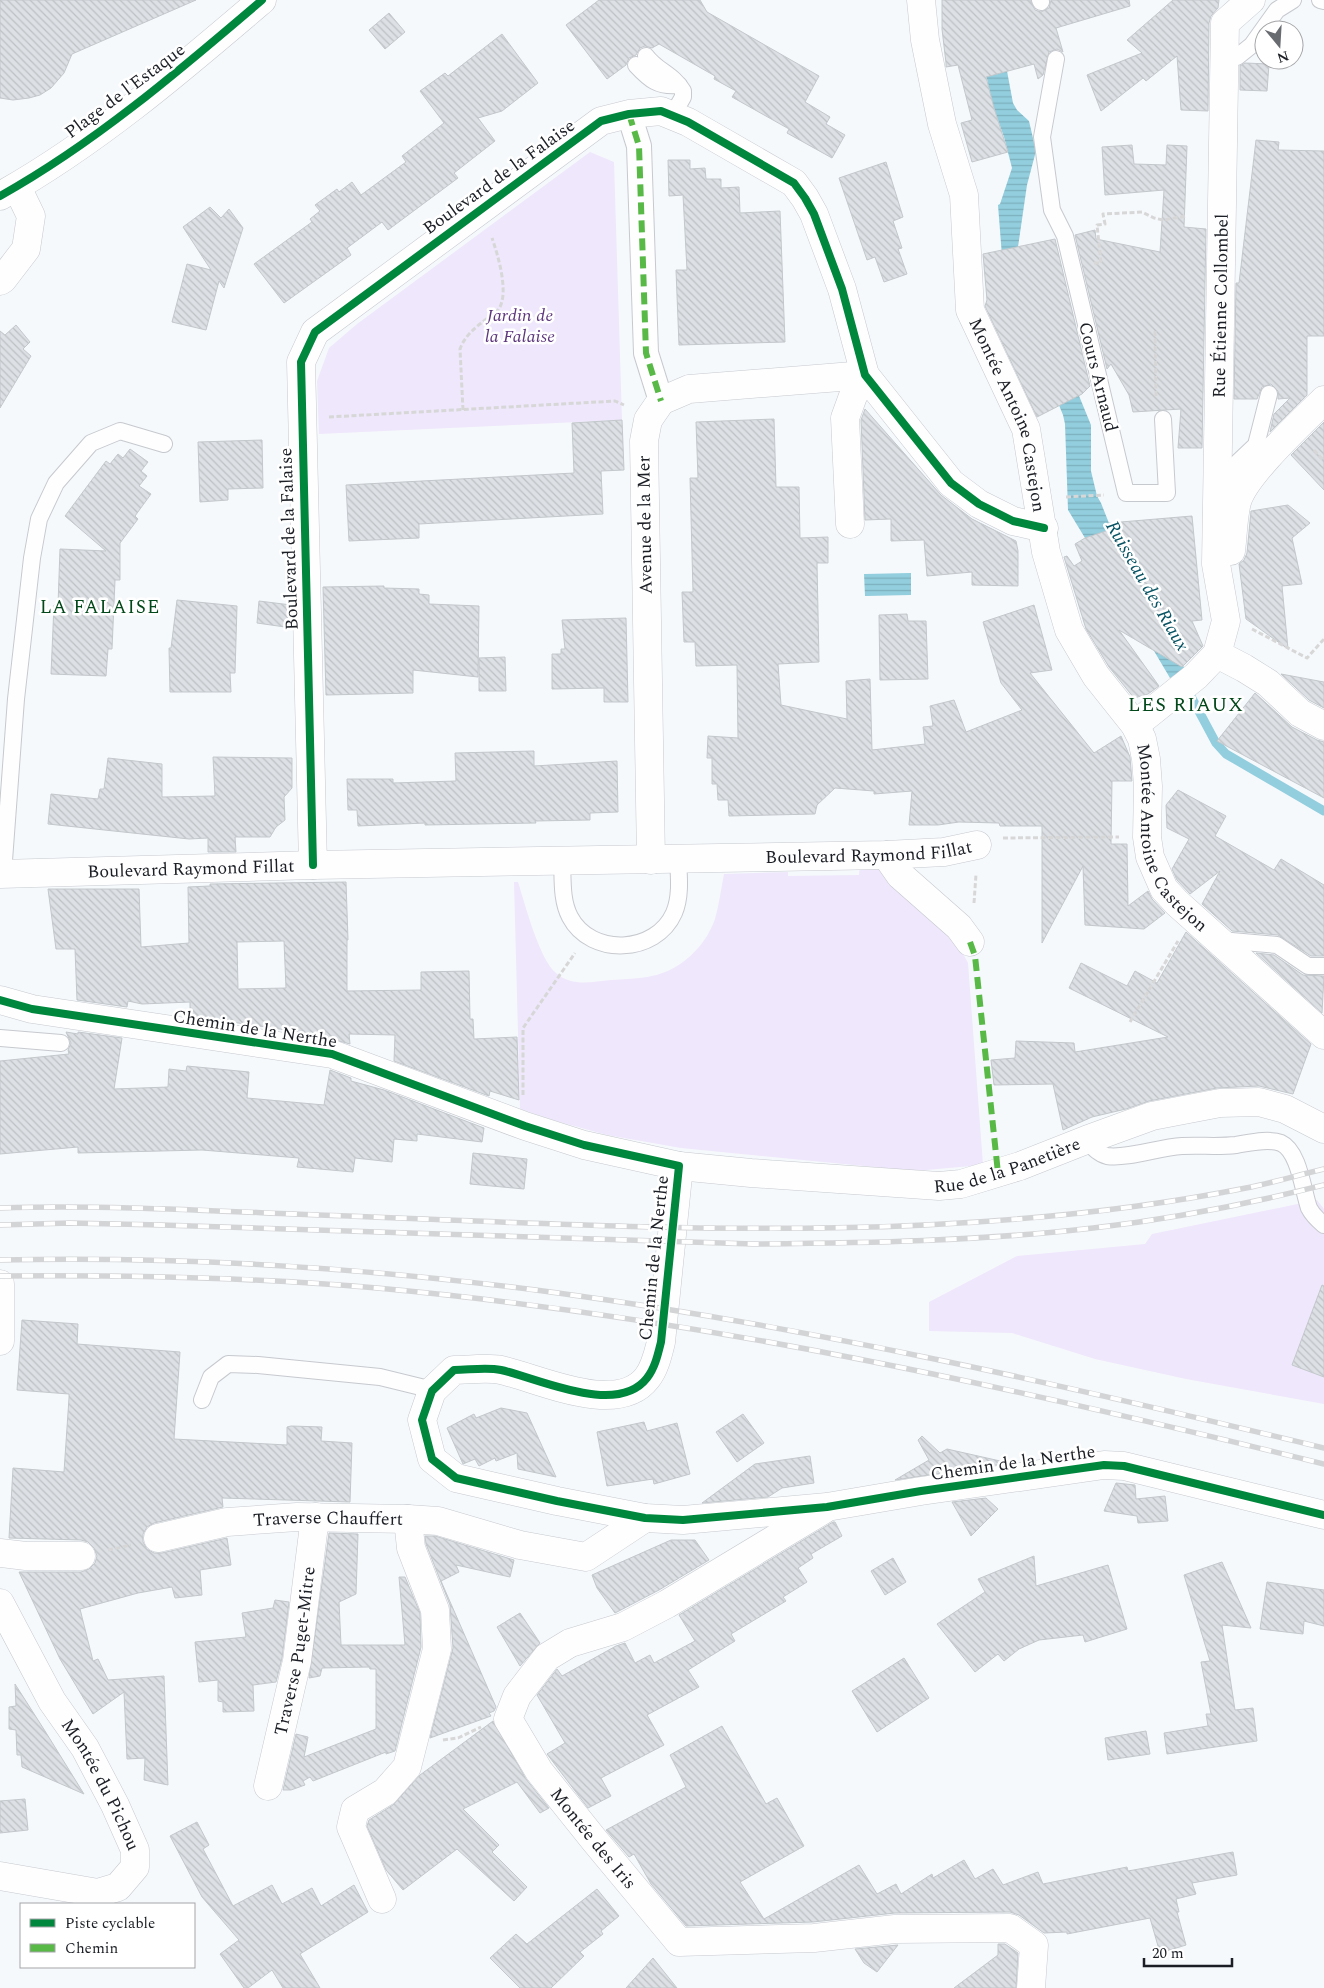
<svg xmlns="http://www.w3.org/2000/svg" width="1324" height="1988" font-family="Spectral,serif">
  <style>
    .green { fill: #efe7fb }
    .water { fill: url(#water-rules) }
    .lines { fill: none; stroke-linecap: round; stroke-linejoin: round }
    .stream { stroke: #92cede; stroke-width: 9 }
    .building { fill: url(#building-back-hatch); stroke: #c3c8cc; fill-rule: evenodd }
    .service-casing { stroke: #c6c9ce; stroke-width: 18 }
    .pedestrian-casing { stroke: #c6c9ce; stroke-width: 26 }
    .minor-casing { stroke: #c6c9ce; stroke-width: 29 }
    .primary-casing { stroke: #c6c9ce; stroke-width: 29 }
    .path { stroke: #d7d7d8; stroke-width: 3; stroke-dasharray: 5 2.5; stroke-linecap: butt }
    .service { stroke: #fefeff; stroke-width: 16 }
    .pedestrian { stroke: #fefeff; stroke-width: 24 }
    .minor { stroke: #fefeff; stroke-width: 28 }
    .primary { stroke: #fefeff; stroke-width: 28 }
    .rail-casing { stroke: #d3d4d6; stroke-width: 5.5 }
    .rail { stroke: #fff; stroke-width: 4; stroke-dasharray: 11; stroke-linecap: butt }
    .quiet { stroke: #58b947; stroke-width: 6; stroke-dasharray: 12 6; stroke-linecap: butt }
    .cycleway-casing { stroke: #fff; stroke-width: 11 }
    .cycleway { stroke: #00873e; stroke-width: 8 }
    .labels { text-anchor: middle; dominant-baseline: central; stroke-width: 5; stroke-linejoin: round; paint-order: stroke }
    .street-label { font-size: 18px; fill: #1b1e24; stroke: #fff }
    .park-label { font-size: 18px; font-style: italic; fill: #5e377d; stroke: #fff }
    .water-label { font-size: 19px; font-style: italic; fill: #075363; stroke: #fff }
    .neighbourhood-label { font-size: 19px; letter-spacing: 1px; fill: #02481a; stroke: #fff }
    .quarter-label { font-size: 20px; letter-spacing: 1px; fill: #02481a; stroke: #fff }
  </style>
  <defs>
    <pattern id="water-rules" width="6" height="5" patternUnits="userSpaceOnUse" patternTransform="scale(1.25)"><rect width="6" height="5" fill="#92cede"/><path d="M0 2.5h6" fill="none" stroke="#7db0be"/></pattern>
    <pattern id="building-back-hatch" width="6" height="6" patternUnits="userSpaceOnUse" patternTransform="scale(1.25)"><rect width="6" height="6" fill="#dde1e5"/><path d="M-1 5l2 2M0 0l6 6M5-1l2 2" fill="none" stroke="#bdc1c4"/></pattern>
  </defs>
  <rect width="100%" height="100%" fill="#f6f9fc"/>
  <path class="green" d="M590 152 614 162 622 420 319 434 317 381 329 348 357 324Z
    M860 864 880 866 953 935 968 963 983 1165 915 1171 681 1148 607 1135 556 1121 520 1109 514 882H518C525 904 539 959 556 973 572 987 591 982 611 980 624 979 639 979 652 976 681 970 705 947 715 919 719 905 721 889 724 874L788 872V876L859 875Z
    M1317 1200 1324 1209V1404L1186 1379 1095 1359 1012 1333 929 1331V1302L1017 1256 1145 1244 1152 1234Z"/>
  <path class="water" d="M983 61 1007 71 1013 103 1017 110 1029 121 1036 151 1027 185 1018 247 1091 425V471L1097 496 1101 503 1120 551 1140 592 1185 669 1170 678 1096 553 1087 538H1085L1068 510 1065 424 1063 415 1003 269 998 205 1000 204 1012 168 1004 137 993 106Z
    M911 573V595L865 596 864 574Z"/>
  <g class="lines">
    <path class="stream" d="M1186 687 1216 743 1226 754 1324 811"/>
  </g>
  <path class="building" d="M0 0H196L72 54 64 73 51 88 40 95 29 98 13 100 0 98Z
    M599 0H700L707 12 819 76 805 102 830 117 826 124 845 135 832 158 787 133 789 129 732 97 736 91 714 79 715 76 659 44 652 48 645 46 640 48 636 55 629 58 626 65 607 79 566 25Z
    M942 0H1030L1035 10 1041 12 1049 8 1051 0H1129L1130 6 1056 28 1063 52 1057 49 1049 52 1043 75 1038 79 1034 64 986 77 994 108 1008 152 972 162 961 123 972 120 958 65 946 67V63L942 29Z
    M1173 0H1219L1218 8 1211 16 1209 23 1208 111 1181 110 1177 56 1146 81 1143 78 1101 111 1087 75 1142 53 1127 40Z
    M389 13 405 32 385 49 369 30Z
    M502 34 538 83 502 111 478 118 495 141 454 173 458 178 388 230 382 222 347 248 351 255 284 303 254 264 312 222 310 219 320 211 315 205 337 189 339 192 352 182 361 195 406 162 402 156 444 123 420 91 445 73 448 76Z
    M1245 63 1269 64 1267 91 1240 90V66Z
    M1256 140 1279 142 1278 150 1324 151V336H1307V395L1270 432 1274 414 1290 398 1278 399V391L1271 384 1262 387 1257 399H1234L1236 283H1239Z
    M1132 145 1134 164 1166 165 1167 145 1187 146 1184 227 1206 229 1202 448H1178L1181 409 1133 412 1129 395 1111 364 1107 369 1075 235 1095 230 1096 239 1160 252 1164 190 1105 195 1102 147Z
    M668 160H690V169L705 168 706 179H721V188L739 187 740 213 780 211 785 342 679 345 676 270H687L683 195 669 196Z
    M886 162 903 217 893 221 902 248 898 249 907 274 884 282 875 257 867 260 839 178Z
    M210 207 221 218 229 209 243 228 224 288 219 281 206 330 172 322 187 264 211 270 183 227Z
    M1055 239 1090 386 1082 394 1037 417 985 306 987 300 983 254Z
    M16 325 30 342 23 349 31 356 0 408V331L5 335Z
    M865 409 941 495 972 519 1016 541 1018 551V586L972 585V572L927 576 924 540 891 541V519L865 520 861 420Z
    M774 419 776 487H799L800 538 828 537V563H817L819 662 778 664 781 705 847 719 846 681 870 679 872 750 925 744 923 727 933 726 930 706 954 700 966 732 1022 710 1001 683 983 622 1034 605 1052 670 1030 673 1094 753 1121 736 1130 757 1132 781H1112L1111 844H1127L1128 906 1148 891 1152 899 1165 913 1144 929 1085 925 1083 866 1042 943V826H1000L999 823 959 822 938 825H909L912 791 874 794V791L835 788 817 805 815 814 729 816 728 800H718L717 784H712V758H707L708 736 738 738 737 665 696 666 695 642H684L682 592H693L690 478H698L696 422Z
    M622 420 624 470 601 471 603 514 419 524V538L349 541 346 485 574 473 572 423Z
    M1324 422V490L1291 455Z
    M262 440 263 488 228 489V500L200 502 198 442Z
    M130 449 148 462 141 471 147 476 139 486 151 494 135 516 138 519 120 543V580H115L112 649H108L106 676 51 674 54 605H58L60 549 106 551 65 516 106 461 110 464 118 454 123 458Z
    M1288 505 1310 523 1292 538 1302 584 1282 586 1288 649 1246 619 1239 564 1244 560 1247 553 1251 511Z
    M1192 516 1202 620 1192 621 1203 646 1182 667 1119 630 1159 686 1148 694 1134 698 1109 667 1086 629 1064 557 1067 556 1074 566 1082 561 1075 544 1085 538 1112 529 1109 523Z
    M384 586V588L419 589V594L429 595V604L479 606 478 677 413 670V693L326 695 323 587Z
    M177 600 237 606 235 673H230L231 692H170L169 648H171Z
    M259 601 291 605 292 628 257 623Z
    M907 614 908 621H926L928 679 880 680 879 615Z
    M626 618 628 702H604V688L552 689V654H561V649H565L562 620Z
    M505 657 506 691H479V658Z
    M1281 674 1324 682V708L1309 700Z
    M1255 693 1292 727 1317 740 1324 742V798L1217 741Z
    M534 751V766L617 761 618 812 590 813V820L535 821 536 823 425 825V823L358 826 357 810H348L347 779H393V783L456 781 455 753Z
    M213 757 292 758V788L284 797 285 820 276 827 270 837H235L236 852H208V838L189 839 48 824 51 794 98 799 100 789H104L108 758 162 764V797L215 796Z
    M1178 790 1226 816 1215 836 1274 870 1281 859 1324 885V956H1311L1278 935 1232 931 1202 904 1220 871 1190 894 1177 880 1172 869 1189 839 1167 828 1166 805Z
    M346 882 348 940H347V991L421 990V972L469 971 470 1019H473L474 1039 517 1037 519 1100 490 1091 489 1096 394 1061 395 1035 349 1034 350 1044 314 1034 190 1016V1002L142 1004 128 1001 127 1007 77 1000 75 949H56L48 889H139L141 947 189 943 188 887 210 886V884ZM284 941 286 988 238 989 237 942Z
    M1186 932 1311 1044 1293 1094 1259 1086 1217 1088 1149 1101 1126 1109 1092 1117 1063 1130 1053 1084 994 1085 991 1060 1015 1058 1016 1041 1074 1043 1075 1052 1168 1037 1069 988 1081 963 1127 986 1135 971 1157 983Z
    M1256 953 1274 955 1303 975 1324 976 1322 1013Z
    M66 1032 78 1034V1032L122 1038 114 1089 168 1087 169 1069 186 1071 187 1066 249 1072 247 1098 324 1105 330 1070 351 1078V1081L384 1090 484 1128 482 1142 417 1134V1141L394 1139 392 1162 355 1158 353 1172 297 1167 299 1158 202 1150 78 1153V1147L0 1154V1061L69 1054 68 1050 71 1043Z
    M473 1153 527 1159 524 1189 470 1184Z
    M1322 1285 1324 1286V1377L1292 1365Z
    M22 1320 78 1324 77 1344 180 1352 174 1439 287 1445V1427L291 1426 322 1427 321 1441 352 1443 350 1502 222 1498 223 1507 154 1523 147 1527 143 1534V1542L147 1549 154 1553H162L227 1538 231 1565 200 1570 202 1595 175 1598 172 1587 138 1593 80 1609 93 1661 98 1659 108 1680 164 1676 168 1785 144 1780 145 1758 127 1759 124 1692 93 1714 60 1659 19 1572H81L89 1569 95 1563 97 1556 94 1548 88 1542 81 1540 9 1538 13 1468 64 1472 69 1398V1394L17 1390Z
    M501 1408 527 1413 556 1477 518 1469 517 1453 496 1461 495 1458 479 1466 475 1459 463 1464 447 1428 474 1414 476 1418Z
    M743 1414 764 1443 737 1462 716 1432Z
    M644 1422 647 1431 677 1423 690 1474 654 1484 653 1479 607 1486 597 1432Z
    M922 1436 940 1453 947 1449 1009 1463 895 1480 929 1460 918 1440Z
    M810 1456 814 1483 782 1488 768 1497 702 1503 755 1464Z
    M1116 1483 1135 1485 1136 1499 1165 1496 1168 1521 1138 1523 1137 1516 1104 1511Z
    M986 1498 998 1509 971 1536 952 1502Z
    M833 1522H835L842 1536 811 1554 813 1558 798 1568 807 1582 783 1597 786 1601 731 1634 735 1641 688 1670 699 1687 647 1715 664 1745 601 1778 611 1796 588 1808 547 1754 565 1743 537 1695 557 1669 562 1676 616 1646 625 1643 635 1663 650 1655 654 1663 695 1641 679 1615Z
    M329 1533 358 1534 356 1594 339 1602 341 1645H405L399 1577H405L420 1613 421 1647 395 1751 386 1754V1752L313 1781 310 1777 303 1781 305 1785 291 1790H283L296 1734 308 1737 304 1757 376 1729V1669H370L369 1667 322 1668 320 1676 309 1678Z
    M425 1536H435L514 1560 510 1577 456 1565 459 1572 441 1581 496 1707 494 1711 489 1713 491 1716 430 1738 453 1648 450 1605 426 1544Z
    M671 1540H695L709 1560 659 1590 615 1613 597 1588 592 1575Z
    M1034 1556 1036 1586 1108 1565 1127 1629 1085 1642 1083 1635 1039 1640 1019 1649 1004 1661 998 1654 975 1672 937 1624 985 1592 978 1579Z
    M893 1558 906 1582 885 1595 871 1571Z
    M1222 1562 1251 1628 1222 1625 1235 1710 1253 1708 1257 1741 1167 1754 1164 1733 1208 1726 1206 1714H1211L1201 1662 1210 1661 1184 1575Z
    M1267 1582 1324 1590V1626L1304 1621 1303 1634 1260 1629Z
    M275 1600 289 1602 282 1658 276 1682 253 1685 254 1711 223 1712V1702L218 1701V1680L199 1682 195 1642 246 1637 242 1613 273 1608Z
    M520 1613 540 1643 520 1666 497 1627Z
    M904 1658 929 1698 877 1732 852 1691Z
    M15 1684 45 1731 84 1794 22 1767 21 1755H17L16 1730 9 1729V1707L16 1706Z
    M493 1721 526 1779 549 1808 540 1813 517 1782 463 1809 499 1845 492 1852 527 1887 514 1901 457 1849 403 1890 386 1870 367 1826 369 1820 393 1805 420 1775Z
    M722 1726 766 1804 777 1798 804 1846 740 1882 764 1919 859 1865 877 1894 896 1884 901 1894 932 1874 933 1878 964 1860 975 1879 993 1869 1003 1885 1038 1872 1043 1884 1127 1867 1128 1871 1233 1852 1237 1875 1192 1883 1196 1894 1176 1899 1179 1912H1177L1186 1945 1160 1953 1150 1918 1067 1934V1932L1044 1933 1019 1915 1010 1912 895 1913 813 1922 686 1926 651 1884 634 1854 629 1857 606 1830 686 1787 670 1755Z
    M1146 1731 1150 1754 1108 1760 1105 1738Z
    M25 1799 28 1830 0 1833V1801Z
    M197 1822 209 1845 203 1849 233 1906 272 1885 282 1904 312 1888 321 1906 354 1885 368 1912 300 1954 320 1988H283L272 1970 248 1988H244L220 1954 239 1940 202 1897 170 1836Z
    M597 1889 619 1916 601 1931 603 1934 580 1952 584 1956 551 1988H520L490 1958 516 1934 527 1944Z
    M998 1944H1005L1018 1953 1016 1988H954L998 1955Z
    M898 1945 877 1972 864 1963 855 1949Z
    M653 1958 677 1988H626Z"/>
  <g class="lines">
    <g class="service-casing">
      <path id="service" d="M1040 0 1041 2
        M1320 0 1324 1
        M646 56C657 71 673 74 683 91V97L672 116
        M1224 57H1237L1252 45 1277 10 1293 0
        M1056 59 1042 137 1052 210 1065 236 1126 493H1167L1163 419
        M636 65C650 80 658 87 679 85
        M1237 501 1233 481 1237 463 1256 445 1269 394
        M562 860C563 879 561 900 570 917 591 957 656 954 674 913 681 897 679 877 678 860
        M3 874 16 699 32 558 39 519 56 483 91 443 120 431 164 444
        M1220 940 1277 945 1308 966H1324
        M0 1038 61 1043
        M1086 1140C1092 1146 1098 1154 1107 1156 1129 1159 1159 1147 1182 1146 1200 1145 1218 1147 1236 1145 1249 1143 1268 1138 1281 1143 1299 1151 1303 1191 1309 1208 1313 1216 1318 1220 1324 1225
        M202 1400 211 1377 228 1364 258 1365 380 1377 433 1390"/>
    </g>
    <g class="pedestrian-casing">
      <path id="pedestrian" d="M629 114 639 146 646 353 661 401"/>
    </g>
    <g class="minor-casing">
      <g id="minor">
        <path id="s1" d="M921 0 925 40 942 124 964 195 970 310 1026 429 1046 552 1069 630 1096 676 1135 725 1142 739 1146 759 1148 786 1147 837 1150 857 1164 889 1177 903 1324 1035"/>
        <path d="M0 281 3 279 26 249 31 216 17 187"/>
        <path d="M850 524 845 418 853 396 865 375"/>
        <path d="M1231 551C1233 536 1233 517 1237 502 1245 474 1302 422 1324 400"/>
        <path d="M1217 654 1244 668 1268 683 1300 713 1324 726"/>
        <path id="s2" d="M1135 725 1196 676 1217 654 1226 621 1216 564 1225 23 1251 0"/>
        <path d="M886 855 900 875 959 927 970 942"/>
        <path d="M651 860 644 441 648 420 661 401 689 389 865 375"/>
        <path d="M313 865 301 362 315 332 601 121 629 114 661 111 688 122 794 183 805 198 814 214 842 289 865 375 951 483 979 504 1013 521 1044 528"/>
        <path id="s3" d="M0 874 313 865 886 855 944 852 977 845"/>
        <path d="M0 1000 32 1009 332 1054 525 1126 584 1145 679 1166 661 1342C658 1354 655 1368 647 1378 617 1417 538 1378 501 1370 486 1367 469 1370 454 1370L432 1391 422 1420 432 1459 456 1478 557 1501 645 1518 683 1520 827 1507 921 1491 1104 1465 1124 1466 1324 1515"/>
        <path id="s4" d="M679 1166 751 1173 939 1186 961 1184 1020 1166 1086 1140 1152 1116 1220 1103 1259 1102 1285 1109 1324 1129"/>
        <path d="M0 1284V1341"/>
        <path id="s5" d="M823 1510 667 1604 623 1627 570 1643 547 1657 517 1696 508 1719 539 1771 595 1841 679 1942 814 1938 895 1929 1010 1928 1034 1945 1031 1988"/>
        <path id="s6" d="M158 1538 227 1522 297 1517 408 1519 438 1521 520 1545 586 1557 645 1518"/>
        <path d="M0 1553 26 1556H81"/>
        <path id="s7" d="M0 1603 52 1701 85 1748 115 1805 135 1850V1867L118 1887 98 1893 0 1876"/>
        <path id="s8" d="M268 1786 297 1661 315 1517"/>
        <path d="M382 1899 351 1827 355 1810 385 1792 407 1767 437 1649 435 1610 411 1548 408 1519"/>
      </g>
    </g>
    <g class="primary-casing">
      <path id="primary" d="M0 196C95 143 180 70 262 0"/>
    </g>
    <path class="path" d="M1094 263H1101L1097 225 1105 224 1103 214 1142 212 1154 218 1163 220 1187 216
      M1155 331 1156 397
      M463 410 460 349C465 335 477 326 489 317 491 315 496 313 498 310 510 295 498 255 492 238
      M329 417 615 401 624 405
      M1314 450 1324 461
      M1066 497 1104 495
      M1252 629 1307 658 1324 639
      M1003 838 1119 837
      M974 903 976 874
      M1130 1022 1178 941
      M523 1095V1028L575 953
      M108 1550 131 1545
      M443 1740 458 1738 481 1727"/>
    <use href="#service" class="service"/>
    <use href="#pedestrian" class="pedestrian"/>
    <use href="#minor" class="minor"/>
    <use href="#primary" class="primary"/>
    <g class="rail-casing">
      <path id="rail" d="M0 1208C98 1205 196 1210 294 1214 611 1225 932 1250 1246 1188 1272 1183 1298 1175 1324 1169
        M0 1225 70 1223 161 1225 753 1244C867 1243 981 1241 1093 1228 1171 1219 1248 1204 1324 1185
        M0 1260C186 1256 373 1268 558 1293 816 1328 1071 1387 1324 1448
        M0 1276C126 1275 251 1277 377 1288 697 1317 1012 1387 1324 1464"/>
    </g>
    <use href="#rail" class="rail"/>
    <path class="quiet" d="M629 114 639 146 646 353 661 401
      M970 942 975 956 998 1173"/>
    <g class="cycleway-casing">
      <path id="cycleway" d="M0 196C95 143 180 70 262 0
        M313 865 301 362 315 332 601 121 629 114 661 111 688 122 794 183 805 198 814 214 842 289 865 375 951 483 979 504 1013 521 1044 528
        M0 1000 32 1009 332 1054 525 1126 584 1145 679 1166 661 1342C658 1354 655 1368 647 1378 617 1417 538 1378 501 1370 486 1367 469 1370 454 1370L432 1391 422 1420 432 1459 456 1478 557 1501 645 1518 683 1520 827 1507 921 1491 1104 1465 1124 1466 1324 1515"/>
    </g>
    <use href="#cycleway" class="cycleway"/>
  </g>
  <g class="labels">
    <g class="street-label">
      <text transform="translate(125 91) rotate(-37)">Plage de l'Estaque</text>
      <text transform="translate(499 177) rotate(-36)">Boulevard de la Falaise</text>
      <text stroke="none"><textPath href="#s2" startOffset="459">Rue Étienne Collombel</textPath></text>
      <text transform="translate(1098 377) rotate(76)">Cours Arnaud</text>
      <text stroke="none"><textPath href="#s1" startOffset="428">Montée Antoine Castejon</textPath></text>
      <text transform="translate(645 525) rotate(-91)">Avenue de la Mer</text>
      <text transform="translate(289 539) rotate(-92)">Boulevard de la Falaise</text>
      <text stroke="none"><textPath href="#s1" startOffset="892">Montée Antoine Castejon</textPath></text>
      <text stroke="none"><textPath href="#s3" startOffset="869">Boulevard Raymond Fillat</textPath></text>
      <text stroke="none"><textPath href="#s3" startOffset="191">Boulevard Raymond Fillat</textPath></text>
      <text transform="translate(255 1029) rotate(9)">Chemin de la Nerthe</text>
      <text stroke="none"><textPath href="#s4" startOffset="332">Rue de la Panetière</textPath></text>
      <text transform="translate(654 1258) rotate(-84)">Chemin de la Nerthe</text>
      <text transform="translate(1013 1463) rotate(-8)">Chemin de la Nerthe</text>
      <text stroke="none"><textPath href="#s6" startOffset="172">Traverse Chauffert</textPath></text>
      <text stroke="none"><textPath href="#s8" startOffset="138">Traverse Puget-Mitre</textPath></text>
      <text stroke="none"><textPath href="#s7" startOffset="208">Montée du Pichou</textPath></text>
      <text stroke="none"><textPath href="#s5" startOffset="535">Montée des Iris</textPath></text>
    </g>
    <g class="park-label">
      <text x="520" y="315">Jardin de<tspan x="520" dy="21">la Falaise</tspan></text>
    </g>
    <g class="water-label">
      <text transform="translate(1147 586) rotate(60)">Ruisseau des Riaux</text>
    </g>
    <g class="neighbourhood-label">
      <text x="100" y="607">LA FALAISE</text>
    </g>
    <g class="quarter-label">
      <text x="1186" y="705">LES RIAUX</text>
    </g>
  </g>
  <rect x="20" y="1903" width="175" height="65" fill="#ffffff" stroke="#a4a5a7"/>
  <rect x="30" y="1919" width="25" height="8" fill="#00873e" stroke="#a4a5a7"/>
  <text x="65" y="1928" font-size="15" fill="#1b1e24">Piste cyclable</text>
  <rect x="30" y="1944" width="25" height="8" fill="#58b947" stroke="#a4a5a7"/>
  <text x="65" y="1953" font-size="15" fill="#1b1e24">Chemin</text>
  <g transform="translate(1279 45) rotate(162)"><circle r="24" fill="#ffffff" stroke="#a4a5a7"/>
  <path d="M0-4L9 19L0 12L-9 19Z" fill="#686b70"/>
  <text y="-8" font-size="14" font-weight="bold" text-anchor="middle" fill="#1b1e24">N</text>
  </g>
  <path d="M1144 1958v8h88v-8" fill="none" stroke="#1b1e24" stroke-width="2.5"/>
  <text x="1152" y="1958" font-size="15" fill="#1b1e24" stroke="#ffffff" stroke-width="4" paint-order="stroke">20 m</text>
</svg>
